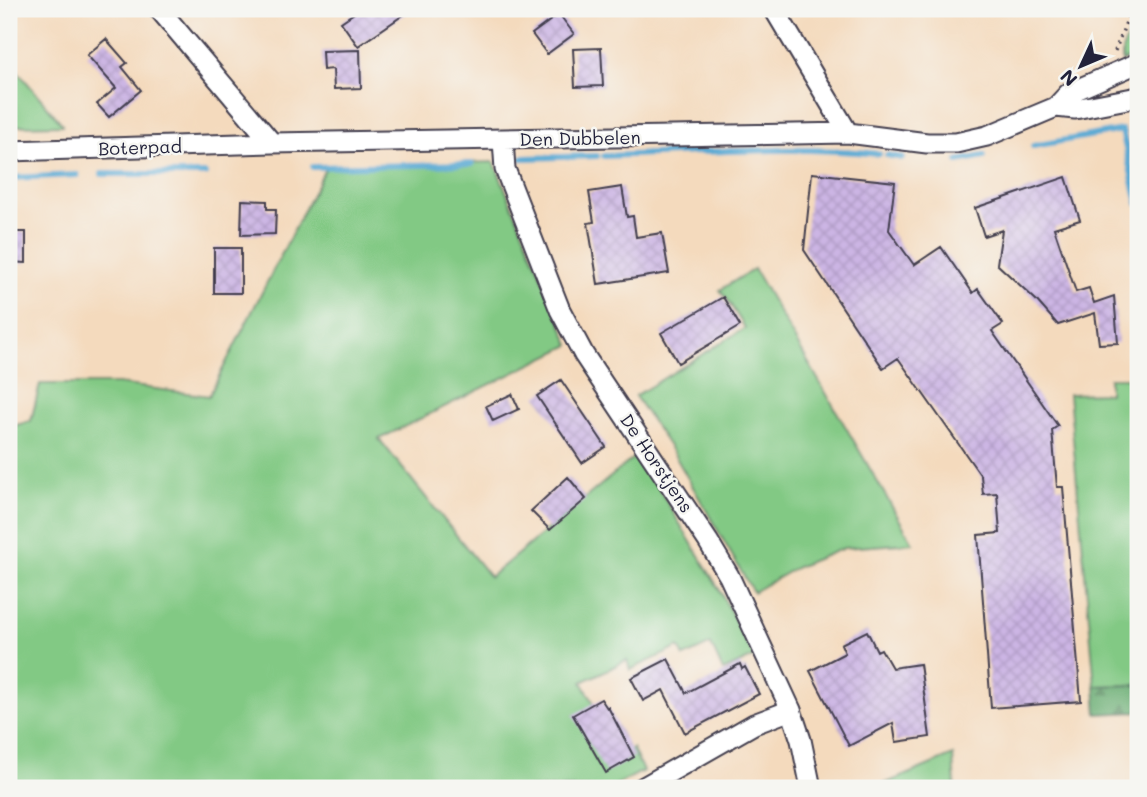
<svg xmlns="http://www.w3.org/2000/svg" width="1147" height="797" font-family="Mali,sans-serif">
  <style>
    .grass { fill: #82c984; stroke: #527660; stroke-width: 2 }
    .forest { fill: url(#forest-firs); stroke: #466856; stroke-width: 2 }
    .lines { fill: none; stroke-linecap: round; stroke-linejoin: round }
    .stream { stroke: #59a9d3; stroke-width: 6 }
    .building { fill: url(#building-cross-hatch) }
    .minor-casing { stroke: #423e4e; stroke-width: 23 }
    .path { stroke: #423e4e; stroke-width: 3.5; stroke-dasharray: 2 5; stroke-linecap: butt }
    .minor { stroke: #fff; stroke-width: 19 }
    .labels { text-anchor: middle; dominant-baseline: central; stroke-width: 5; stroke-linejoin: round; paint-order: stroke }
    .street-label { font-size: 18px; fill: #22223b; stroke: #f6f6f2 }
  </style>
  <defs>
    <pattern id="forest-firs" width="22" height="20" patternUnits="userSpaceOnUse" patternTransform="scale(1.75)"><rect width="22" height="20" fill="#69ad72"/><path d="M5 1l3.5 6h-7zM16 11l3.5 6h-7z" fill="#568c5f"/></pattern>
    <pattern id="building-cross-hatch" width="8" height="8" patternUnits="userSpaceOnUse" patternTransform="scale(1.75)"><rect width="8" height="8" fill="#ccb5e4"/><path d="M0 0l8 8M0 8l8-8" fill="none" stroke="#af9bc4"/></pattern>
  </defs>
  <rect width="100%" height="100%" fill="#f6f6f2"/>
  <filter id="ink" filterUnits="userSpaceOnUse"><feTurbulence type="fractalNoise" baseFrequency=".0143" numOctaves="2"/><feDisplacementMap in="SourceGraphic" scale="14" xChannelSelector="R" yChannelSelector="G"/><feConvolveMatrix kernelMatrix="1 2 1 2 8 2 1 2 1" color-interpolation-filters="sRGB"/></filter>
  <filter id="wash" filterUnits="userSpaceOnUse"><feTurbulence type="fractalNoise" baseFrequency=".00686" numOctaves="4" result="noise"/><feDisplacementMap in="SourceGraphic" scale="28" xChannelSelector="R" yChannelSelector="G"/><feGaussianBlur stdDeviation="1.57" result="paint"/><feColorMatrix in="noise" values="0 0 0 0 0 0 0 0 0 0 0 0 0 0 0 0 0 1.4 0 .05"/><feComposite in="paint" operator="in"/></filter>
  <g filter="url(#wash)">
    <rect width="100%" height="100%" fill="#f4dabd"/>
    <path class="grass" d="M1138 22V53L1122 62V51L1132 25Z
      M9 61 63 125 9 126Z
      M494 162 570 345 379 439 490 577 638 454 719 589 754 657 723 671 711 644 684 657 679 647 630 670 627 660 582 682 600 714 613 759 632 748 643 771 611 788H9V427L31 421 40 384H118L209 396 326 167Z
      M754 269 913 543 844 548 797 567 753 592 674 454 635 396 745 328 727 299 720 290Z
      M1109 378H1138V685L1095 686 1069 394 1109 393Z
      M953 755 955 788H875Z"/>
    <path class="forest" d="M1138 685V712L1097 714 1095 686Z"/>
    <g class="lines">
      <path class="stream" d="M1033 146 1122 130 1138 203
        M887 155 902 158
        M604 156C695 153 788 145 879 154
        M522 158 597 156
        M958 161 984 156
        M313 167 472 164
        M102 174H205
        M9 178 77 175"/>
    </g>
    <g id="blocks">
      <path class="building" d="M360 9H412L358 46 341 22Z
        M559 14 574 34 547 54 532 34Z
        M106 39 127 63 122 67 141 90 109 117 97 104 116 88 87 55Z
        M601 48 603 86 575 87 573 49Z
        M360 50 361 88 334 89 333 69 323 70 322 51Z
        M812 173 895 182 889 230 914 265 941 247 973 293 978 289 1003 324 992 331 1058 426 1052 430 1057 487H1063L1081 701 991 708 978 535 1000 533 997 493 983 494 981 476 898 358 883 368 804 250Z
        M1066 177 1080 220 1054 228 1076 292 1089 288 1094 303 1114 296 1118 343 1099 344 1095 313 1058 325 1036 300 997 264 1002 230 984 236 975 208Z
        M622 187 627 217 633 216 636 237 662 233 669 273 598 284 588 223 594 222 589 192Z
        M242 200 267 201V209H276L275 234 241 235Z
        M9 232H26V263L9 262Z
        M214 248H241V293H214Z
        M723 297 740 326 678 363 661 333Z
        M561 380 606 447 582 463 537 396Z
        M512 394 519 409 493 421 486 406Z
        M568 477 586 499 550 530 531 511Z
        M867 631 877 651 881 649 892 668 920 664 930 737 896 742 893 723 849 746 810 671 845 653 841 644Z
        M668 659 686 693 740 664 742 669 745 667 759 694 685 733 663 690 643 701 631 678Z
        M601 699 607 708 608 707 634 757 606 773 573 715Z"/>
    </g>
  </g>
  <g filter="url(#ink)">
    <use href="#blocks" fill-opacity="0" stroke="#423e4e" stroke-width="2"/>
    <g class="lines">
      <g class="minor-casing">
        <path id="minor" d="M159 9 272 143 848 133 927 143H956L987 136 1056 107 1069 93 1138 63
          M774 9 848 133
          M1056 107 1075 109 1138 97
          M503 140 505 169 560 310 584 355 708 541 729 576 791 710 801 740 811 788
          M9 151 272 143
          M642 788 754 724 791 710"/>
      </g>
      <path class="path" d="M1115 51 1128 17 1138 13
        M1135 118 1138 128"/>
      <use href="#minor" class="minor"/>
    </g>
  </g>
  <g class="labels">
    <g class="street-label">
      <text transform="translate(580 138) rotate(-1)">Den Dubbelen</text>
      <text transform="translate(140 147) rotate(-2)">Boterpad</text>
      <text transform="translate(657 463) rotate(56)">De Horstjens</text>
    </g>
  </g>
  <rect width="1147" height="797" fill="none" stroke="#f6f6f2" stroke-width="35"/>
  <g transform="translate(1081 66) rotate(226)" stroke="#f6f6f2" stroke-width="5" paint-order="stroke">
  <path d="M0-5L12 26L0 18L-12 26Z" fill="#22223b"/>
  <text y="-10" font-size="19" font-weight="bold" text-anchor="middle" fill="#22223b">N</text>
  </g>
</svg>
